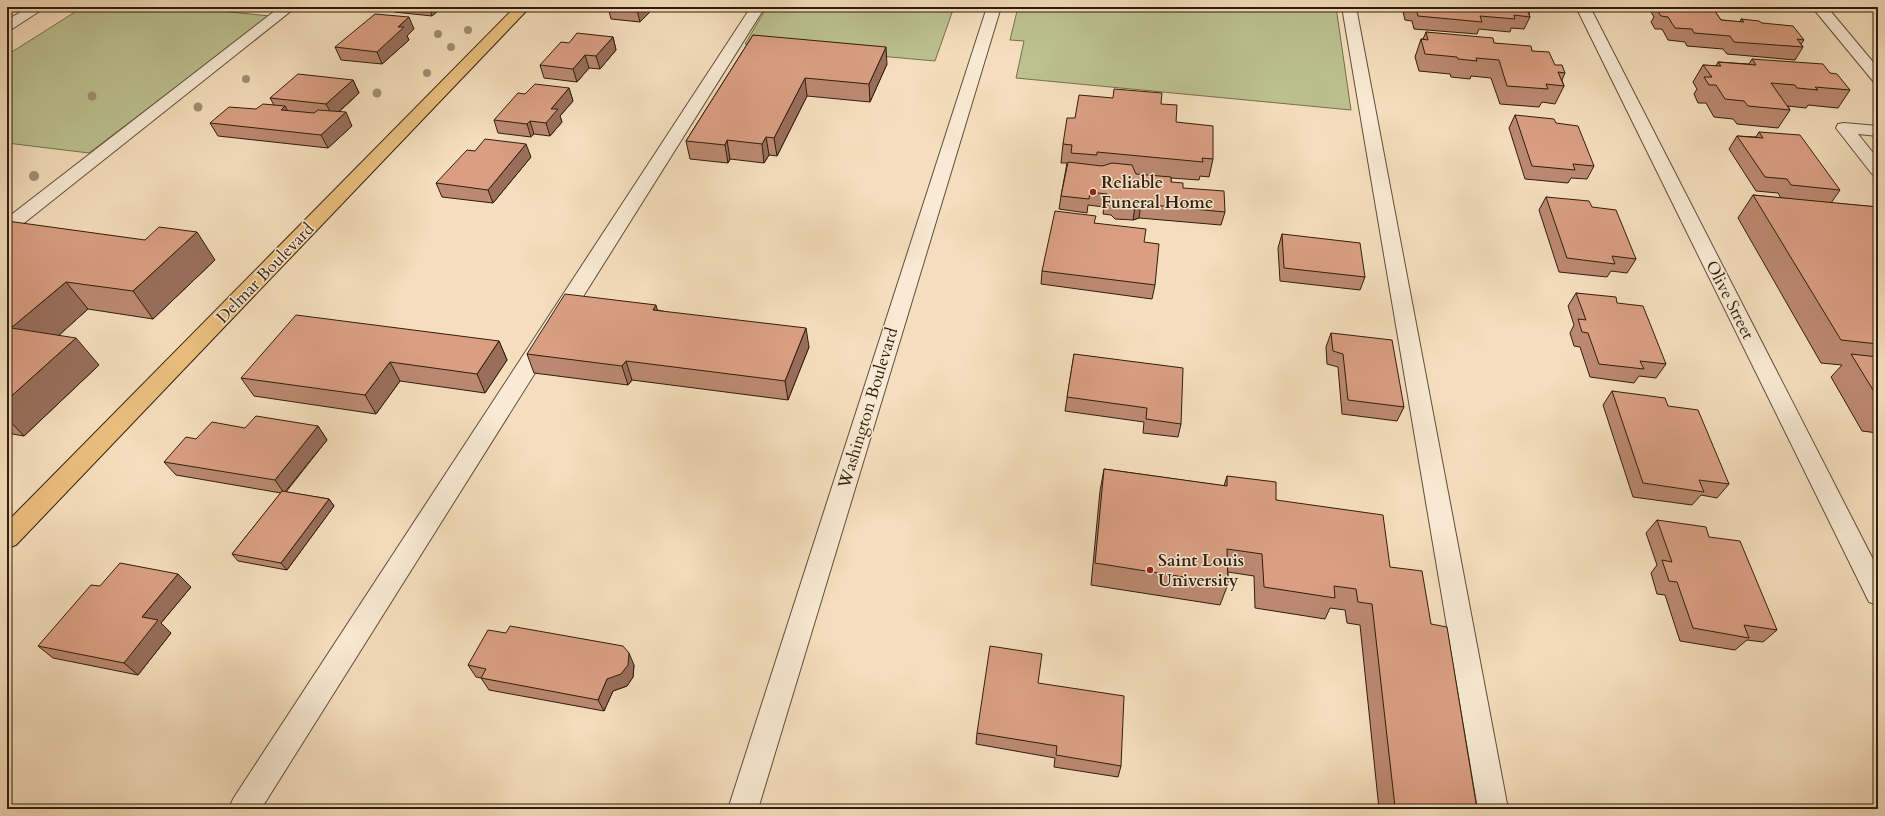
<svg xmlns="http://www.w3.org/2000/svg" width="1885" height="816" font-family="Cardo,serif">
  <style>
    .green { fill: #bcc190; stroke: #766f4d }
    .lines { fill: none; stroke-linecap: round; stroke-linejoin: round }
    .minor-casing { stroke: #614d37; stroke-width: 2 }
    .major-casing { stroke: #301d0a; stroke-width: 2 }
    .minor { fill: #f8ead4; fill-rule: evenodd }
    .major { fill: #eabf7e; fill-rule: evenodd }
    .tree { fill: #a08f71 }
    .wall { fill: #bb8971; stroke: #301d0a }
    .shaded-wall { fill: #996f5c; stroke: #301d0a }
    .building { fill: #da9f83; stroke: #301d0a }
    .poi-dot { fill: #8f2418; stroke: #f8ead4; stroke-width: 1.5 }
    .labels { text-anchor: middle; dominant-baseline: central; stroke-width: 3; stroke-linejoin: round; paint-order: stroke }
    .poi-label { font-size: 17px; font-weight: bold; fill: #301d0a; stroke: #f8ead4; text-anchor: start }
    .street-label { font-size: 17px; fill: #301d0a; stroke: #f8ead4 }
  </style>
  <rect width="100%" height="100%" fill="#f5debd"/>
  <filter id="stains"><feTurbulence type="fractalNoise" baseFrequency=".005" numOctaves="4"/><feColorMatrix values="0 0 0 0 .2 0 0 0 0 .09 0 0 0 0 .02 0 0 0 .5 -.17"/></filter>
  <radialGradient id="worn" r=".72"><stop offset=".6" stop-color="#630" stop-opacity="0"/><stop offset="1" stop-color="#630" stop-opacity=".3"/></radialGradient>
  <path class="green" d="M83 7H180L270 16 89 153 7 143V55Z
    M767 7H954L935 61 745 44Z
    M1018 7H1336L1351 110 1016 78 1024 41 1010 40Z"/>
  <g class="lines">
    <g class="minor-casing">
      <path id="minor" d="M29 7H46L12 29 7 30V20Z
        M280 7H296L14 231 7 233V218Z
        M751 7H765L261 809H229L233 799Z
        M987 7H1001L758 809H728Z
        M1342 7H1356L1508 809H1478Z
        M1576 7H1590L1878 569V605L1869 602Z
        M1812 7H1827L1878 68V83L1873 81Z
        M1844 123 1878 126V136L1858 134 1878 159V175L1872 174 1836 128 1838 124Z"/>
    </g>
    <g class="major-casing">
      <path id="major" d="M515 7H530L16 545 7 548V522Z"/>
    </g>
    <use href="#minor" class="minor"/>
    <use href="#major" class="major"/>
  </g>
  <g class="tree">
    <circle cx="468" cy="30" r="4"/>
    <circle cx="438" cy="34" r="4"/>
    <circle cx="451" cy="47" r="4"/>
    <circle cx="427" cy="73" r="4"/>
    <circle cx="246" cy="79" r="4"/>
    <circle cx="377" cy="93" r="4.5"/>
    <circle cx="92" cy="96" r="4.5"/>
    <circle cx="198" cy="107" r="4.5"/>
    <circle cx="34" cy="176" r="5"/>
  </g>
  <path class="wall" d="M392 7H442L432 16 394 12Z
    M608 7H680L678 9 668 8 665 11 652 10 640 22 611 19Z
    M1402 7H1531L1529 14 1530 17 1524 29 1511 28 1510 32 1479 29 1477 34 1414 29 1412 21 1405 20Z
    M1653 7H1712L1721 20 1740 22 1741 19 1762 23 1804 40 1801 44 1803 47 1795 60 1727 54 1723 49 1687 46 1685 42 1668 40 1662 29H1655L1651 22 1654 17 1651 12Z
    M414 29 407 36 409 40 382 64 341 60 335 47Z
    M1426 32 1494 43 1532 51 1555 65 1565 73 1562 80 1564 86 1555 104 1542 102 1539 107 1500 104 1491 78 1471 76 1470 79 1451 77 1450 74 1419 71 1415 57 1421 39H1423Z
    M753 35 887 64 870 102 807 96 777 156 769 155 764 163 730 159 728 163 690 159 686 141Z
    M613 37 616 50 600 69 589 68 577 82 544 78 540 65 569 43Z
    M1752 59 1830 73 1850 90 1838 108 1808 105 1806 108 1788 106 1790 110 1778 128 1737 124 1733 119 1714 117 1706 103H1698L1694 94 1697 89 1693 82 1703 65 1716 66 1718 62 1749 64Z
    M353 80 359 93 339 112 352 126 328 148 218 136 210 123 274 105 270 98Z
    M569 88 573 101 560 116 562 122 550 136 534 134 531 137 498 133 494 120 525 94Z
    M1161 104 1176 122 1213 159 1209 177 1200 176 1199 180 1171 178V182L1183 188 1225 212 1221 225 1139 218 1133 220 1115 219 1111 215 1103 214 1104 207 1088 205 1087 213 1059 209 1061 196 1067 163H1061L1063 144 1075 118Z
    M1515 115 1594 166 1587 179 1571 178 1568 183 1525 179 1509 128Z
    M1759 132 1840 190 1831 203 1878 207V433L1862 431 1831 377 1842 365 1821 363 1738 218 1753 195 1781 198 1778 193 1756 191 1729 149 1737 136 1756 137Z
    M531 157 493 203 442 197 436 183Z
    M1546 197 1592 207 1636 259 1627 273 1611 271 1607 277 1559 272 1539 210Z
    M7 221 215 260 153 319 88 309 59 335 99 365 24 436 7 433Z
    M1095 223 1155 285 1152 299 1041 284 1042 271Z
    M1282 234 1365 277 1360 290 1280 281 1278 248Z
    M1576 293 1617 303 1666 364 1656 378 1639 376 1634 383 1590 377 1580 347 1574 346 1570 333 1574 325 1568 306Z
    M658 310 809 347 788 400 632 380 628 385 534 373 527 354Z
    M1331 333 1404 407 1397 421 1342 414 1338 367 1327 364 1326 347Z
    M499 341 507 360 485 393 400 381 376 414 254 396 241 378Z
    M1074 354 1181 424 1178 437 1143 433 1144 422 1065 411Z
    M1612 391 1668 406 1729 484 1717 498 1701 495 1692 505 1633 497 1603 405Z
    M318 426 327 440 286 492 329 499 334 506 287 570 238 561 232 554 281 493 176 475 164 462 196 439Z
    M1104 469 1224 486 1227 476 1276 500 1390 567 1431 624 1477 809H1379L1360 625 1347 623 1345 610 1330 608 1325 619 1255 608 1254 576 1228 572V584L1220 605 1091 585 1100 491Z
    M1657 520 1709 537 1777 630 1763 642 1747 640 1735 650 1680 641 1665 595 1657 594 1651 573 1657 565 1646 533Z
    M100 586 191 587 161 623 171 633 138 675 53 658 38 646Z
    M468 665H634L633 677 627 686 613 691 604 711 489 690 481 678 476 677Z
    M1038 683 1121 766 1118 777 1054 767 1055 758 976 744 977 733Z"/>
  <path class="shaded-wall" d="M429 7H442L432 16Z
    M640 7H651L652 10 640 22 637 10Z
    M664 7H668V8L665 11Z
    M409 17 414 29 407 36 409 40 382 64 377 52 398 27Z
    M613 37 616 50 600 69 596 56Z
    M886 47 887 64 870 102 869 84Z
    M585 55 589 68 577 82 573 69Z
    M805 78 807 96 777 156 774 138Z
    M353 80 359 93 333 117 326 104Z
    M569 88 573 101 560 116 562 122 550 136 546 123 551 109Z
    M285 106 292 119 281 110Z
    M346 112 352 126 328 148 321 135Z
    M530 121 534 134 531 137 527 124Z
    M766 137 769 155 764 163 762 144Z
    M727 140 730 159 728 163 725 145Z
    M526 144 531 157 493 203 488 190Z
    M1141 204 1139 218 1133 220 1135 206Z
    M197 232 215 260 153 319 133 291Z
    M66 282 88 309 36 356 11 328Z
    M656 305 661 324 653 310Z
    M806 328 809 347 788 400 785 381Z
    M76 338 99 365 24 436 7 418V400Z
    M499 341 507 360 485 393 477 374Z
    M626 361 632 380 628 385 622 366Z
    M390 362 400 381 376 414 365 395Z
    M318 426 327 440 284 493 275 480Z
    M329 499 334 506 287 570 281 563Z
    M178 574 191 587 161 623 171 633 138 675 124 663 142 617Z
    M629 653 634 665 633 677 627 686 613 691 604 711 598 700 607 679Z"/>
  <path class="building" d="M614 7H640L637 10Z
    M1409 7H1526L1530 17 1514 15 1515 19 1480 16 1482 22 1418 16 1416 9 1409 8Z
    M1662 7H1712L1721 20 1744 22 1741 19 1759 21 1762 23 1793 26 1804 40 1797 39 1803 47 1734 42 1730 36 1694 33 1692 29 1675 28 1668 17 1661 16 1657 10H1664Z
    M375 14 409 17 398 27H404L377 52 335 47Z
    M1426 32 1493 38 1494 43 1531 46 1532 51 1549 52 1555 65H1562L1565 73 1558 72 1564 86 1546 84 1548 89 1507 86 1499 60 1476 58 1477 61 1458 59 1457 57 1425 54 1421 39 1428 40Z
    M577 33 613 37 596 56 585 55 573 69 540 65 561 42 569 43Z
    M753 35 886 47 869 84 805 78 774 138 766 137 762 144 727 140 725 145 686 141Z
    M1752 59 1823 64 1830 73 1837 74 1850 90 1815 87 1818 90 1797 88 1795 85 1771 83 1790 110 1748 106 1744 101 1725 99 1716 85H1709L1704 77H1712L1703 65 1721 66 1718 62 1756 65Z
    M298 74 353 80 326 104 270 98Z
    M535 84 569 88 551 109H558L546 123 530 121 527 124 494 120 518 93 525 94Z
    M1114 89 1162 93 1161 104 1177 105 1176 122 1213 126V159L1202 158 1203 162 1097 152V155L1071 153 1072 145 1063 144 1067 118H1075L1079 95 1113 98Z
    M263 104 285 106 281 110 314 113 318 110 346 112 321 135 210 123 229 107 256 109Z
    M1515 115 1554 119 1556 123 1578 126 1594 166 1573 164 1575 170 1532 166Z
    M1759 132 1800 135 1840 190 1791 185 1787 179 1765 177 1737 136 1763 138Z
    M485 139 526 144 488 190 436 183 467 150 475 151Z
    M1068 162 1102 166 1112 163 1132 165 1136 174 1171 177V182L1183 183V188L1224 191 1225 212 1141 204 1135 206 1117 205 1113 201H1105L1107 194 1090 192 1089 199 1061 196Z
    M1753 195 1878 207V344L1841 340Z
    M1546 197 1589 201 1592 207 1616 210 1636 259 1612 256 1615 264 1567 258Z
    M1055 211 1096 216 1094 223 1146 229 1144 242 1159 244 1155 285 1042 271Z
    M7 221 145 240 159 227 197 232 133 291 66 282 11 328 76 338 7 400V274L8 273H7Z
    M1282 234 1360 243 1365 277 1284 268Z
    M1576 293 1616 297 1617 303 1643 306 1666 364 1640 361 1644 369 1599 364 1588 333 1582 332 1578 319 1586 320Z
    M565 294 656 305 653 310 806 328 785 381 626 361 622 366 527 354Z
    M296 315 499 341 477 374 390 362 365 395 241 378Z
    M1331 333 1392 340 1404 407 1348 400 1343 354 1333 351Z
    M1074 354 1183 368 1181 424 1146 419 1147 408 1067 397Z
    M1851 354 1878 357V398Z
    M1612 391 1665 398 1668 406 1698 410 1729 484 1699 480 1704 492 1643 483Z
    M256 416 318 426 275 480 164 462 186 437 196 439 212 422 245 428Z
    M1104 469 1227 486V476L1276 482V500L1383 515 1390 567 1422 571 1431 624 1447 627 1477 809H1405L1395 807 1372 604 1358 602 1356 589 1334 586 1335 598 1264 587 1262 554 1227 549 1228 584 1095 563Z
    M282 491 329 499 281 563 232 554Z
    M1657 520 1706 527 1709 537 1740 541 1777 630 1744 625 1749 638 1693 628 1677 582 1669 581 1662 560 1672 562Z
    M120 563 178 574 142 617 158 620 124 663 38 646 91 585 100 586Z
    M510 626 623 646 629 653 628 665 621 674 607 679 598 700 481 678 486 669 468 665 488 630 506 633Z
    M990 646 1042 654 1038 683 1124 696 1121 766 1056 755 1057 746 977 733Z"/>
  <g class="poi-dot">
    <circle cx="1093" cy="192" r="4"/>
    <circle cx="1150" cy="570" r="4"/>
  </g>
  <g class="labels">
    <g class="poi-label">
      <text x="1101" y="182">Reliable<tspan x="1101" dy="20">Funeral Home</tspan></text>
      <text x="1158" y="560">Saint Louis<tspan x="1158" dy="20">University</tspan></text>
    </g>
    <g class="street-label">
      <text transform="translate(265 273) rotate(-46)">Delmar Boulevard</text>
      <text transform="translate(1730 300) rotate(63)">Olive Street</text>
      <text transform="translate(868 408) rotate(-73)">Washington Boulevard</text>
    </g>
  </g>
  <rect width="1885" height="816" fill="none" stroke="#f5debd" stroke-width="24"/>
  <rect x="8" y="8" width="1869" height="800" fill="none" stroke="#301d0a" stroke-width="2"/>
  <rect x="12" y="12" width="1861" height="792" fill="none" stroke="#301d0a"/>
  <rect width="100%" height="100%" filter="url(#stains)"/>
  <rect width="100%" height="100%" fill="url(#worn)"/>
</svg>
